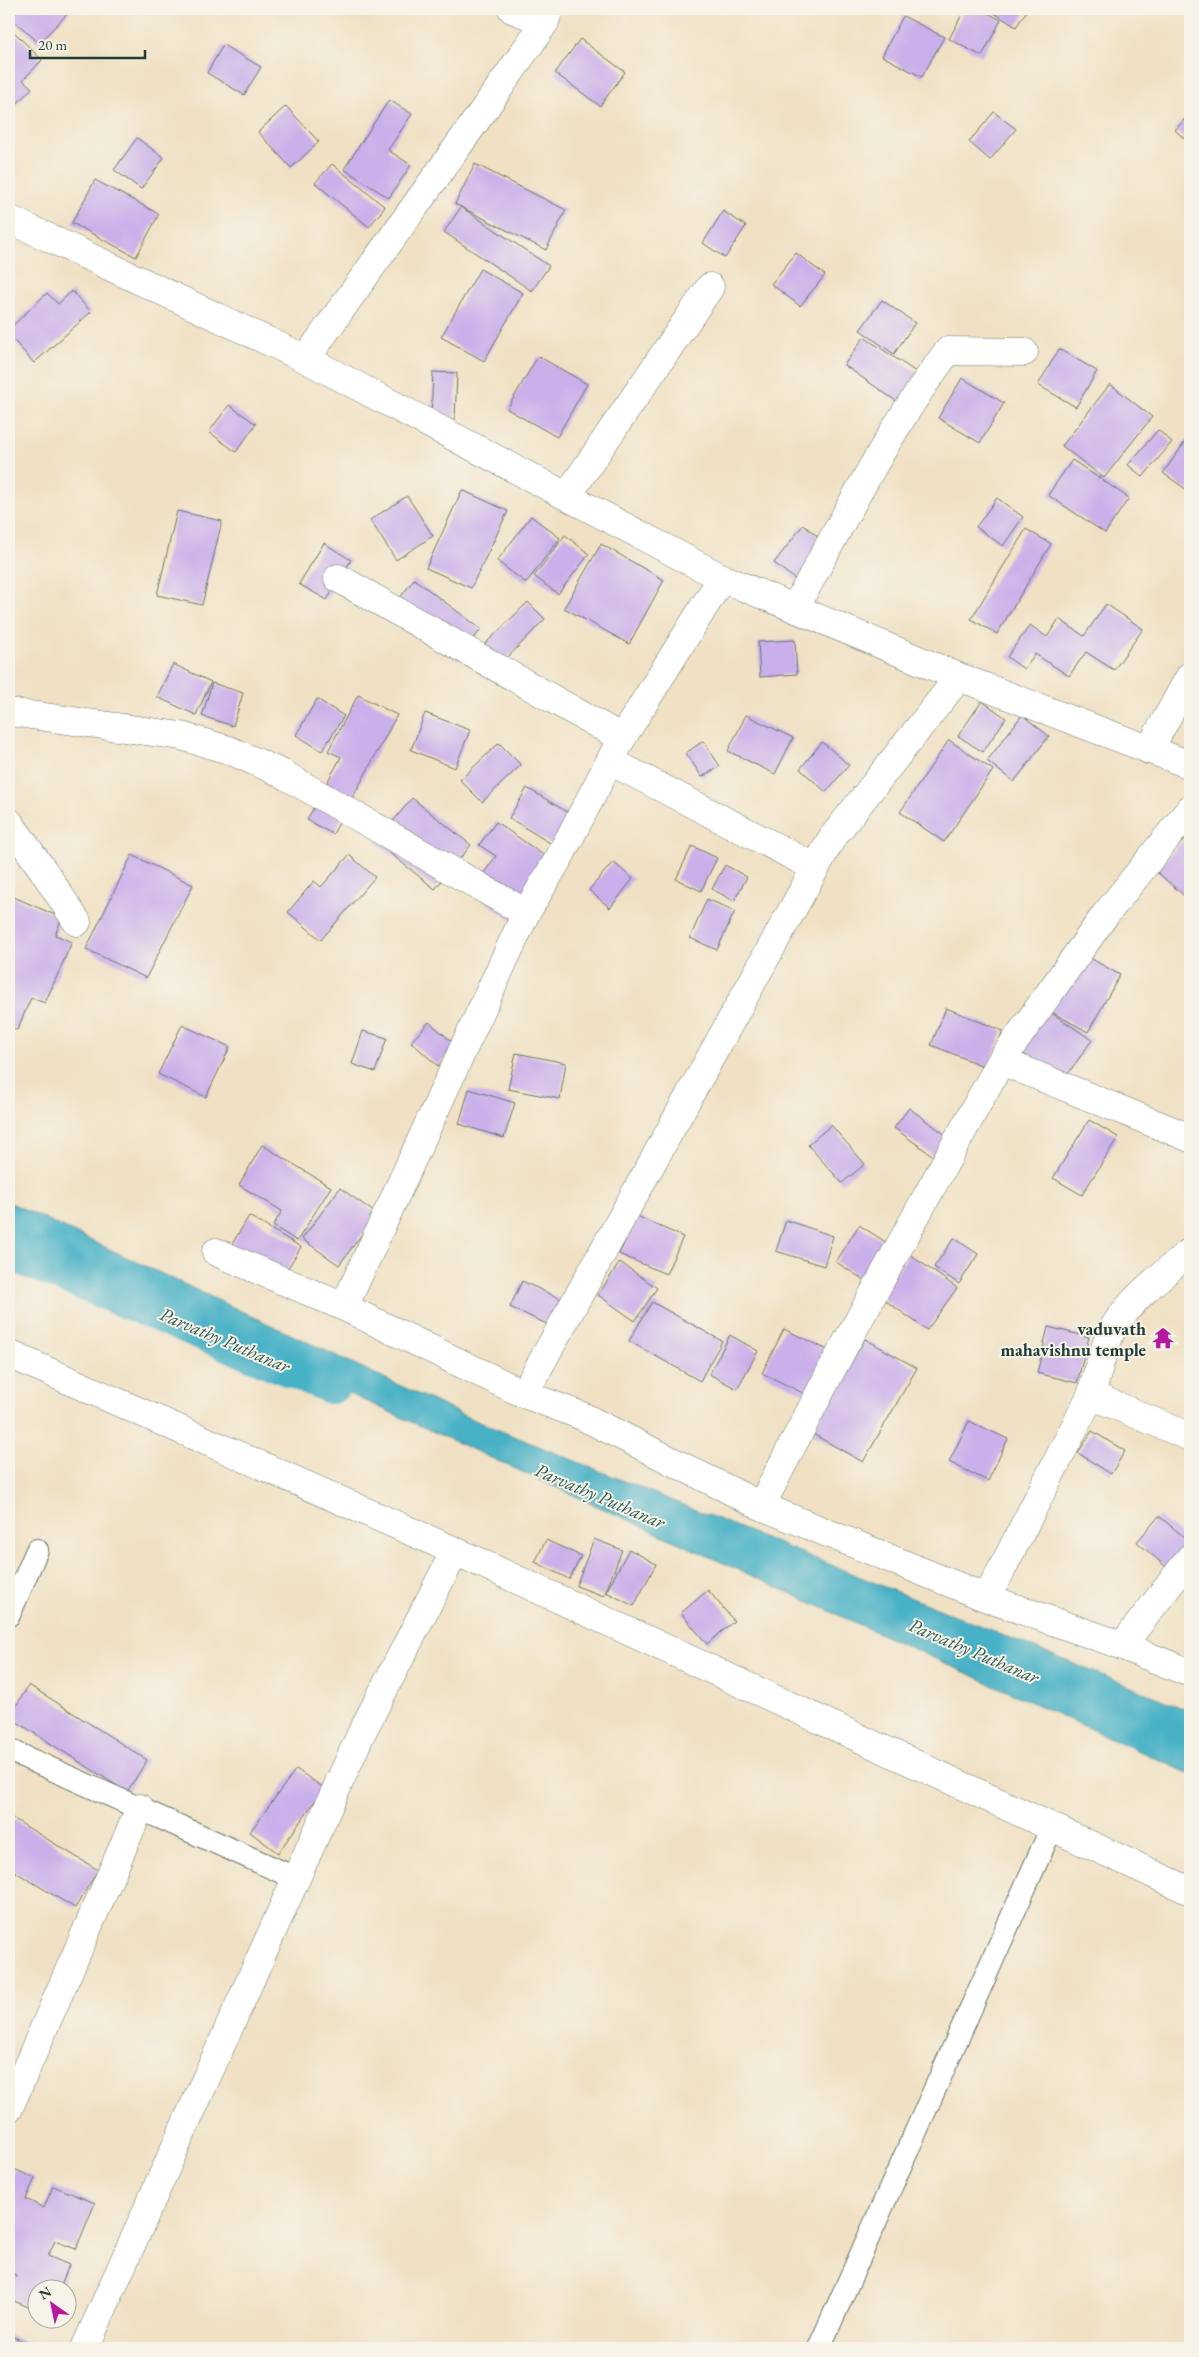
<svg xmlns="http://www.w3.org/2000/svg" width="1199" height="2357" font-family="'EB Garamond',serif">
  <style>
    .water { fill: #47b1c6; stroke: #33777d }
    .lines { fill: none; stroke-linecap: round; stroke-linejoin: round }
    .canal { stroke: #47b1c6; stroke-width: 40 }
    .building { fill: #cab0ea }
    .service-casing { stroke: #687666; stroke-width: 24 }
    .minor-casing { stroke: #687666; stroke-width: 29 }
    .service { stroke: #fff; stroke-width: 22 }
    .minor { stroke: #fff; stroke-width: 28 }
    .labels { text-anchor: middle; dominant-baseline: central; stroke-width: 4; stroke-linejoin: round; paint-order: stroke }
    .poi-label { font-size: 18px; font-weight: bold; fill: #1f3d34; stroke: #f7f3e8; text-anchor: end }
    .water-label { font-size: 19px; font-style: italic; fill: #295a58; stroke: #f7f3e8 }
  </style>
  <rect width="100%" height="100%" fill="#f7f3e8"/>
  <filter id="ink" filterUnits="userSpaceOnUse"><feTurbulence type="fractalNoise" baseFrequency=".02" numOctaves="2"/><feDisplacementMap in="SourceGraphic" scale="10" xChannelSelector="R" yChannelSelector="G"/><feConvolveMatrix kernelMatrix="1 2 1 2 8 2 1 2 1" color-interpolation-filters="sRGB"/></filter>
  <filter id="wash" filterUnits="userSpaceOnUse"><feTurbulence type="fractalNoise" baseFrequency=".0096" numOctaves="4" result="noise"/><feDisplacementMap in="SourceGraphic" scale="20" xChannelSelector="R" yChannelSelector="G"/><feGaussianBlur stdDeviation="1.12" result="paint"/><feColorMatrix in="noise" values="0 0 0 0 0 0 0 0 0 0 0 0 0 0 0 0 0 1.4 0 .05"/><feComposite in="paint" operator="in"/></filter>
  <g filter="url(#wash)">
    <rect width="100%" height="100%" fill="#f0e1c4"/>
    <path class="water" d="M9 1202 467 1417 1190 1711V1774L9 1240Z"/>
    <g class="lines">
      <path class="canal" d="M9 1250 331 1384"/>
    </g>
    <g id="blocks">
      <path class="building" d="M16 9H72L39 43 9 16Z
        M965 9H980L1001 20 982 56 949 39Z
        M992 9H1028L1016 27 991 11Z
        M903 16 944 37 922 77 882 56Z
        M11 29 42 60 23 80 32 88 9 112V31Z
        M580 39 625 72 600 106 555 73Z
        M223 45 261 67 244 95 207 73Z
        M389 100 412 114 388 150 411 165 389 198 344 169Z
        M286 106 319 142 291 168 258 132Z
        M994 112 1016 129 990 160 969 142Z
        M1190 113V144L1175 130Z
        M137 138 164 158 141 189 114 170Z
        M332 164 385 207 369 227 315 183Z
        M475 164 566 210 546 250 455 204Z
        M95 180 159 214 136 257 72 223Z
        M461 207 549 266 532 291 444 232Z
        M723 211 746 226 725 258 703 243Z
        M796 253 825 275 800 306 771 284Z
        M480 269 523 293 484 361 441 337Z
        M72 291 91 312 34 363 9 335V329L47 293 58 304Z
        M882 300 915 323 894 354 860 330Z
        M864 337 919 374 899 403 844 365Z
        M1059 349 1097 371 1076 407 1038 385Z
        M538 356 587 384 557 437 507 409Z
        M433 372 457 373 455 420 431 418Z
        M962 378 1004 403 980 443 938 418Z
        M1110 384 1152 417 1104 478 1062 446Z
        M229 405 256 424 236 452 209 432Z
        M1158 430 1172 442 1143 477 1128 465Z
        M1190 435V492L1163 473Z
        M1072 460 1129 498 1105 533 1048 495Z
        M462 490 508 511 471 588 426 568Z
        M407 496 433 536 396 560 370 520Z
        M997 498 1023 517 1003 546 976 527Z
        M177 511 222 521 202 605 157 595Z
        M531 516 560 538 526 583 497 561Z
        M803 525 828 544 799 582 774 563Z
        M1026 529 1051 544 997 634 971 619Z
        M565 535 589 554 558 594 534 576Z
        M324 543 351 560 327 600 299 584Z
        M601 544 664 580 629 644 564 608Z
        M414 579 481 629 458 660 391 610Z
        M528 602 545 619 502 663 484 645Z
        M1106 604 1143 629 1114 670 1086 652 1069 676 1035 654 1024 669 1007 657 1030 625 1047 637 1059 619 1084 636Z
        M795 640 797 674 760 677 758 642Z
        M173 664 211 682 196 715 157 697Z
        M212 683 243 693 233 726 202 716Z
        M358 695 397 715 333 834 307 820 341 757 328 751Z
        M317 699 344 716 322 751 296 735Z
        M982 701 1006 718 983 752 958 736Z
        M425 713 470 730 455 768 411 750Z
        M746 715 793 738 775 774 728 751Z
        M1022 715 1049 736 1014 782 987 761Z
        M949 740 993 770 944 842 900 812Z
        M703 741 720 766 702 777 686 753Z
        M822 742 849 765 826 792 800 769Z
        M499 743 521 765 482 802 460 780Z
        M527 788 574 816 555 846 509 818Z
        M412 798 471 845 435 889 376 842Z
        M496 822 555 863 513 921 471 891 496 856 479 845Z
        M1190 833V901L1156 871Z
        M692 846 717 858 701 891 676 879Z
        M132 855 193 885 146 978 86 949Z
        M349 855 375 877 321 940 288 912 314 881 321 887Z
        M613 862 633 879 610 908 589 890Z
        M725 865 747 877 734 901 712 889Z
        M9 895 62 918 55 935 72 942 45 1003 31 998 17 1030 9 1026Z
        M707 899 735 911 717 950 690 938Z
        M1083 954 1120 975 1088 1032 1050 1011Z
        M946 1008 1003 1031 988 1068 931 1045Z
        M1047 1010 1092 1040 1063 1081 1019 1051Z
        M429 1022 456 1045 438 1066 411 1042Z
        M182 1025 230 1047 206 1097 158 1074Z
        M363 1031 387 1038 375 1072 352 1064Z
        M516 1053 566 1063 560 1099 508 1089Z
        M469 1089 515 1103 504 1138 459 1124Z
        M909 1108 950 1138 936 1158 894 1128Z
        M1089 1120 1118 1137 1082 1195 1053 1178Z
        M831 1125 865 1164 842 1183 808 1145Z
        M262 1145 331 1187 297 1241 273 1226 282 1211 239 1185Z
        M340 1188 377 1214 339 1265 302 1239Z
        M249 1216 301 1247 283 1276 232 1244Z
        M637 1216 683 1237 666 1274 619 1254Z
        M786 1220 833 1236 824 1266 776 1251Z
        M859 1225 895 1248 872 1285 836 1262Z
        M954 1238 978 1254 959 1284 934 1267Z
        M909 1254 957 1288 927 1330 879 1296Z
        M620 1262 657 1288 635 1321 598 1295Z
        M522 1281 563 1300 551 1326 510 1307Z
        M652 1302 722 1341 700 1381 629 1341Z
        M1048 1327 1089 1337 1077 1383 1037 1373Z
        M784 1329 830 1351 809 1396 762 1373Z
        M730 1335 758 1351 737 1389 709 1374Z
        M865 1339 917 1368 863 1462 811 1433Z
        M969 1421 1008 1439 988 1481 949 1462Z
        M1092 1431 1125 1451 1111 1474 1078 1453Z
        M1159 1516 1190 1542V1551L1172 1572 1137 1542Z
        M594 1539 622 1550 604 1596 576 1586Z
        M546 1540 581 1556 569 1579 535 1562Z
        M629 1549 656 1564 634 1606 606 1592Z
        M708 1590 734 1621 707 1644 681 1613Z
        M29 1685 147 1760 127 1792 9 1717Z
        M296 1769 324 1788 278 1853 250 1832Z
        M9 1816 98 1870 75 1908 9 1868Z
        M14 2169 35 2178 26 2199 44 2208 53 2186 95 2203 76 2249 55 2241 48 2256 69 2265 59 2290H38V2303L33 2302 31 2308 9 2299V2292L16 2275 9 2273V2173L12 2174Z
        M9 2335 30 2344 28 2348H9Z"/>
    </g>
  </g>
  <g filter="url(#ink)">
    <use href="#blocks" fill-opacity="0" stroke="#687666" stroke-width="1"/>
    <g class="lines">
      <g class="service-casing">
        <path id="service" d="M9 1615 37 1550
          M9 1750 295 1878
          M819 2348 1052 1827"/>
      </g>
      <g class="minor-casing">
        <path id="minor" d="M512 9 545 22
          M9 219 306 359 722 578 959 677 1190 765
          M306 359C385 246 467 136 545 22L549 9
          M567 496 710 287
          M338 578 622 738
          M795 608C842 523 889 428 948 351L1024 352
          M9 712 181 736 229 750 281 773 526 913
          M1149 750 1190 676
          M610 761 816 868
          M9 822 43 870 77 922
          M1001 1061 1190 1138
          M216 1252 344 1307 524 1394 582 1416 761 1506 987 1598 1115 1643 1190 1673
          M1190 1252C1162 1275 1133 1297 1113 1328 1104 1344 1097 1376 1091 1395L1190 1437
          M344 1307 526 913 559 858 622 738 722 578
          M9 1354 455 1551 1190 1891
          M524 1394 832 838 959 677
          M761 1506 833 1367 1001 1061 1105 915 1190 809
          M987 1598 1091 1395
          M1122 1646 1190 1558
          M9 2108 140 1808
          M85 2348 361 1734 455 1551"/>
      </g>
      <use href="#service" class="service"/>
      <use href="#minor" class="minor"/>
    </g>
  </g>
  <defs>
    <g id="temple-bare" transform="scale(1.725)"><path d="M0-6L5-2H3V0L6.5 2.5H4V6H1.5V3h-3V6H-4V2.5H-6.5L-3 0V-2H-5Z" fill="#b5179e" stroke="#f7f3e8" stroke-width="2.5" paint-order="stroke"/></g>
  </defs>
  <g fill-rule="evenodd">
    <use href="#temple-bare" x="1163" y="1338"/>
  </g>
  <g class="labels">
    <g class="poi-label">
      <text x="1146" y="1328">vaduvath<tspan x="1146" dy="21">mahavishnu temple</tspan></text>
    </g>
    <g class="water-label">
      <text transform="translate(225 1340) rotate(23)">Parvathy Puthanar</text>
      <text transform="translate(600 1496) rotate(23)">Parvathy Puthanar</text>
      <text transform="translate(974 1651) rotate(23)">Parvathy Puthanar</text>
    </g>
  </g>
  <rect width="1199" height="2357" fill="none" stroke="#f7f3e8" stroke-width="30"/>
  <g transform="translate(52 2304) rotate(327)"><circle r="24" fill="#f7f3e8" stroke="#a1aaa0"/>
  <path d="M0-4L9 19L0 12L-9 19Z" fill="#b5179e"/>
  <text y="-8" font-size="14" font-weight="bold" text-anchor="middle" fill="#1f3d34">N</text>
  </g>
  <path d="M30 50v8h115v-8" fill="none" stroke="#1f3d34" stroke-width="2.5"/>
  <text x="38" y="50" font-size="15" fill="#1f3d34" stroke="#f7f3e8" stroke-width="4" paint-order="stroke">20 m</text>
</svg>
